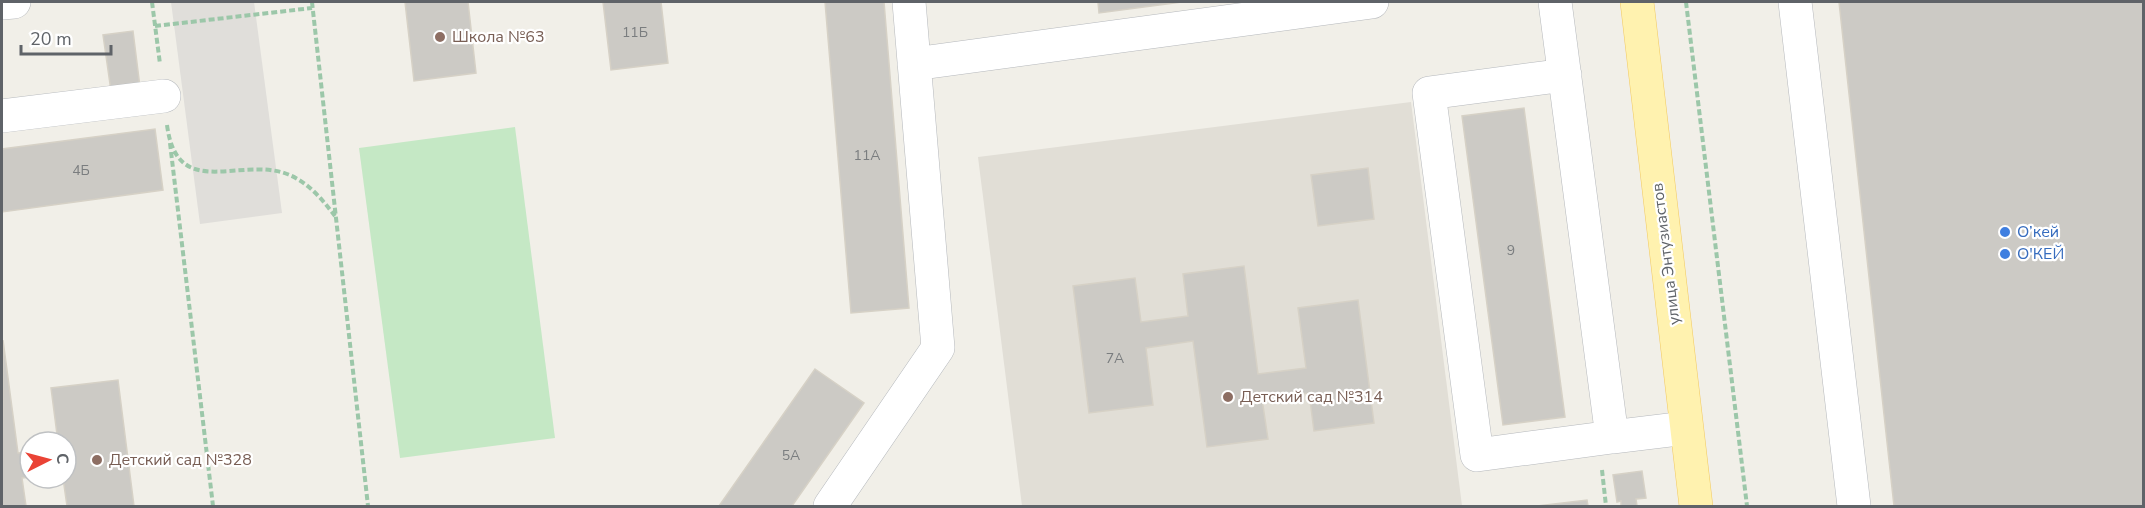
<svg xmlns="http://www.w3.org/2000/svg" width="2145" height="508" font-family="'Nunito Sans',sans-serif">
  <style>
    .industrial { fill: #e0deda }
    .education { fill: #e1ded6 }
    .green { fill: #c5e8c5 }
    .building { fill: #cccac5; stroke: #d6d1c6; stroke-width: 1.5 }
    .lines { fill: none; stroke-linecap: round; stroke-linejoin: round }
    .minor-casing { stroke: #b5b8bc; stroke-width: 34 }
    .major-casing { stroke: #f2c960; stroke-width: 34 }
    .path { stroke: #9cc7a9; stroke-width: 4; stroke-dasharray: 6 3; stroke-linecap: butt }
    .minor { stroke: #fff; stroke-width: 33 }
    .major { stroke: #fff2af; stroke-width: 33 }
    .education-dot { fill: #8d6e63; stroke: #fff; stroke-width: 2 }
    .shop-dot { fill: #3f7fe0; stroke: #fff; stroke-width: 2 }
    .labels { text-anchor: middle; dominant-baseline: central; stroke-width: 4.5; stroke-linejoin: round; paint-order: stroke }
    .number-label { font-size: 14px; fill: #7a7d7f }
    .education-label { font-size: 16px; fill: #785e54; stroke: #fff; text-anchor: start }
    .shop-label { font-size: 16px; fill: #366cbe; stroke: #fff; text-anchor: start }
    .street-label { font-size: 16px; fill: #5f6368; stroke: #fff }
  </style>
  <rect width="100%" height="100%" fill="#f1efe8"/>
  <path class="industrial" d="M171 2H254L282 213 200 224Z"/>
  <path class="education" d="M1411 102 1462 506H1022L978 157Z"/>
  <path class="green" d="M515 127 555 438 400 458 359 148Z"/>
  <path class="building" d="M405 2H468L476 73 414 81Z
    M603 2H661L668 63 611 70Z
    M825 2H884L909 308 851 313Z
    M1098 2H1182L1099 13Z
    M1839 2H2144V506H1894Z
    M133 31 140 87 111 91 103 35Z
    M1524 108 1565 417 1503 425 1462 116Z
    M155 129 163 190 2 212V149Z
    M1368 168 1374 219 1318 226 1311 175Z
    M1244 266 1258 374 1306 368 1298 308 1358 300 1374 423 1314 431 1309 393 1262 399 1268 439 1207 447 1193 341 1146 348 1153 405 1089 413 1073 286 1135 278 1141 322 1188 316 1183 274Z
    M3 340 18 453 30 452V477L22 478 26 506H2Z
    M815 369 864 403 792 506H719Z
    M118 380 134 506H67L63 478H66V442H58L51 388Z
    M1642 471 1646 498 1636 499 1637 506H1621V501L1617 502 1613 475Z
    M1587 500 1588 506H1537Z"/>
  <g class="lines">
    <g class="minor-casing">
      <path id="minor" d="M1555 2 1612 437 1686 428
        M1795 2 1854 506
        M2 3 14 2
        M914 64 1372 2
        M1565 75 1429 93 1477 455 1612 437
        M2 116 164 96
        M830 506 938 348 909 2"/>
    </g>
    <g class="major-casing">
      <path id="major" d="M1637 2 1696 506"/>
    </g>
    <path class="path" d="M152 2 160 64
      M312 2 368 506
      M1686 2 1747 506
      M155 26 312 8
      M167 125C177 202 240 156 287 174 308 182 322 199 335 216
      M170 143 213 506
      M1602 470 1606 506"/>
    <use href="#minor" class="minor"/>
    <use href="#major" class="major"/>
  </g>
  <g class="education-dot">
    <circle cx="440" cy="37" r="6"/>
    <circle cx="1228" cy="397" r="6"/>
    <circle cx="97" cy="460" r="6"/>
  </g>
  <g class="shop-dot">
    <circle cx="2005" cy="232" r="6"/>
    <circle cx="2005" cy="254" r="6"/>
  </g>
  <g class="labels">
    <g class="number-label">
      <text x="635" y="32">11Б</text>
      <text x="867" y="155">11А</text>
      <text x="81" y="170">4Б</text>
      <text x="1511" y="250">9</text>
      <text x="1115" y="358">7А</text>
      <text x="791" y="455">5А</text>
    </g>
    <g class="education-label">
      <text x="452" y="37">Школа №63</text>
      <text x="1240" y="397">Детский сад №314</text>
      <text x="109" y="460">Детский сад №328</text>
    </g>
    <g class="shop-label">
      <text x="2017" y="232">О’кей</text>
      <text x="2017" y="254">О'КЕЙ</text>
    </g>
    <g class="street-label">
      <text transform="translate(1666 254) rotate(-97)">улица Энтузиастов</text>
    </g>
  </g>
  <rect width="2145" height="508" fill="none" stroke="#5f6368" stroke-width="6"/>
  <g transform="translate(48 460) rotate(84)"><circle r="28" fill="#ffffff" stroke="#bfc1c3" stroke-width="1.5"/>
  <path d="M0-4.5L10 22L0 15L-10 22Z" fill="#ea4335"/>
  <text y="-9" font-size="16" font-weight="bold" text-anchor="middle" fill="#5f6368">С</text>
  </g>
  <path d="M21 45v9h90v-9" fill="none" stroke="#5f6368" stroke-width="3"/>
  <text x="30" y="45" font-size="18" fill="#5f6368" stroke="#ffffff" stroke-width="4.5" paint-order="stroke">20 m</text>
</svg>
